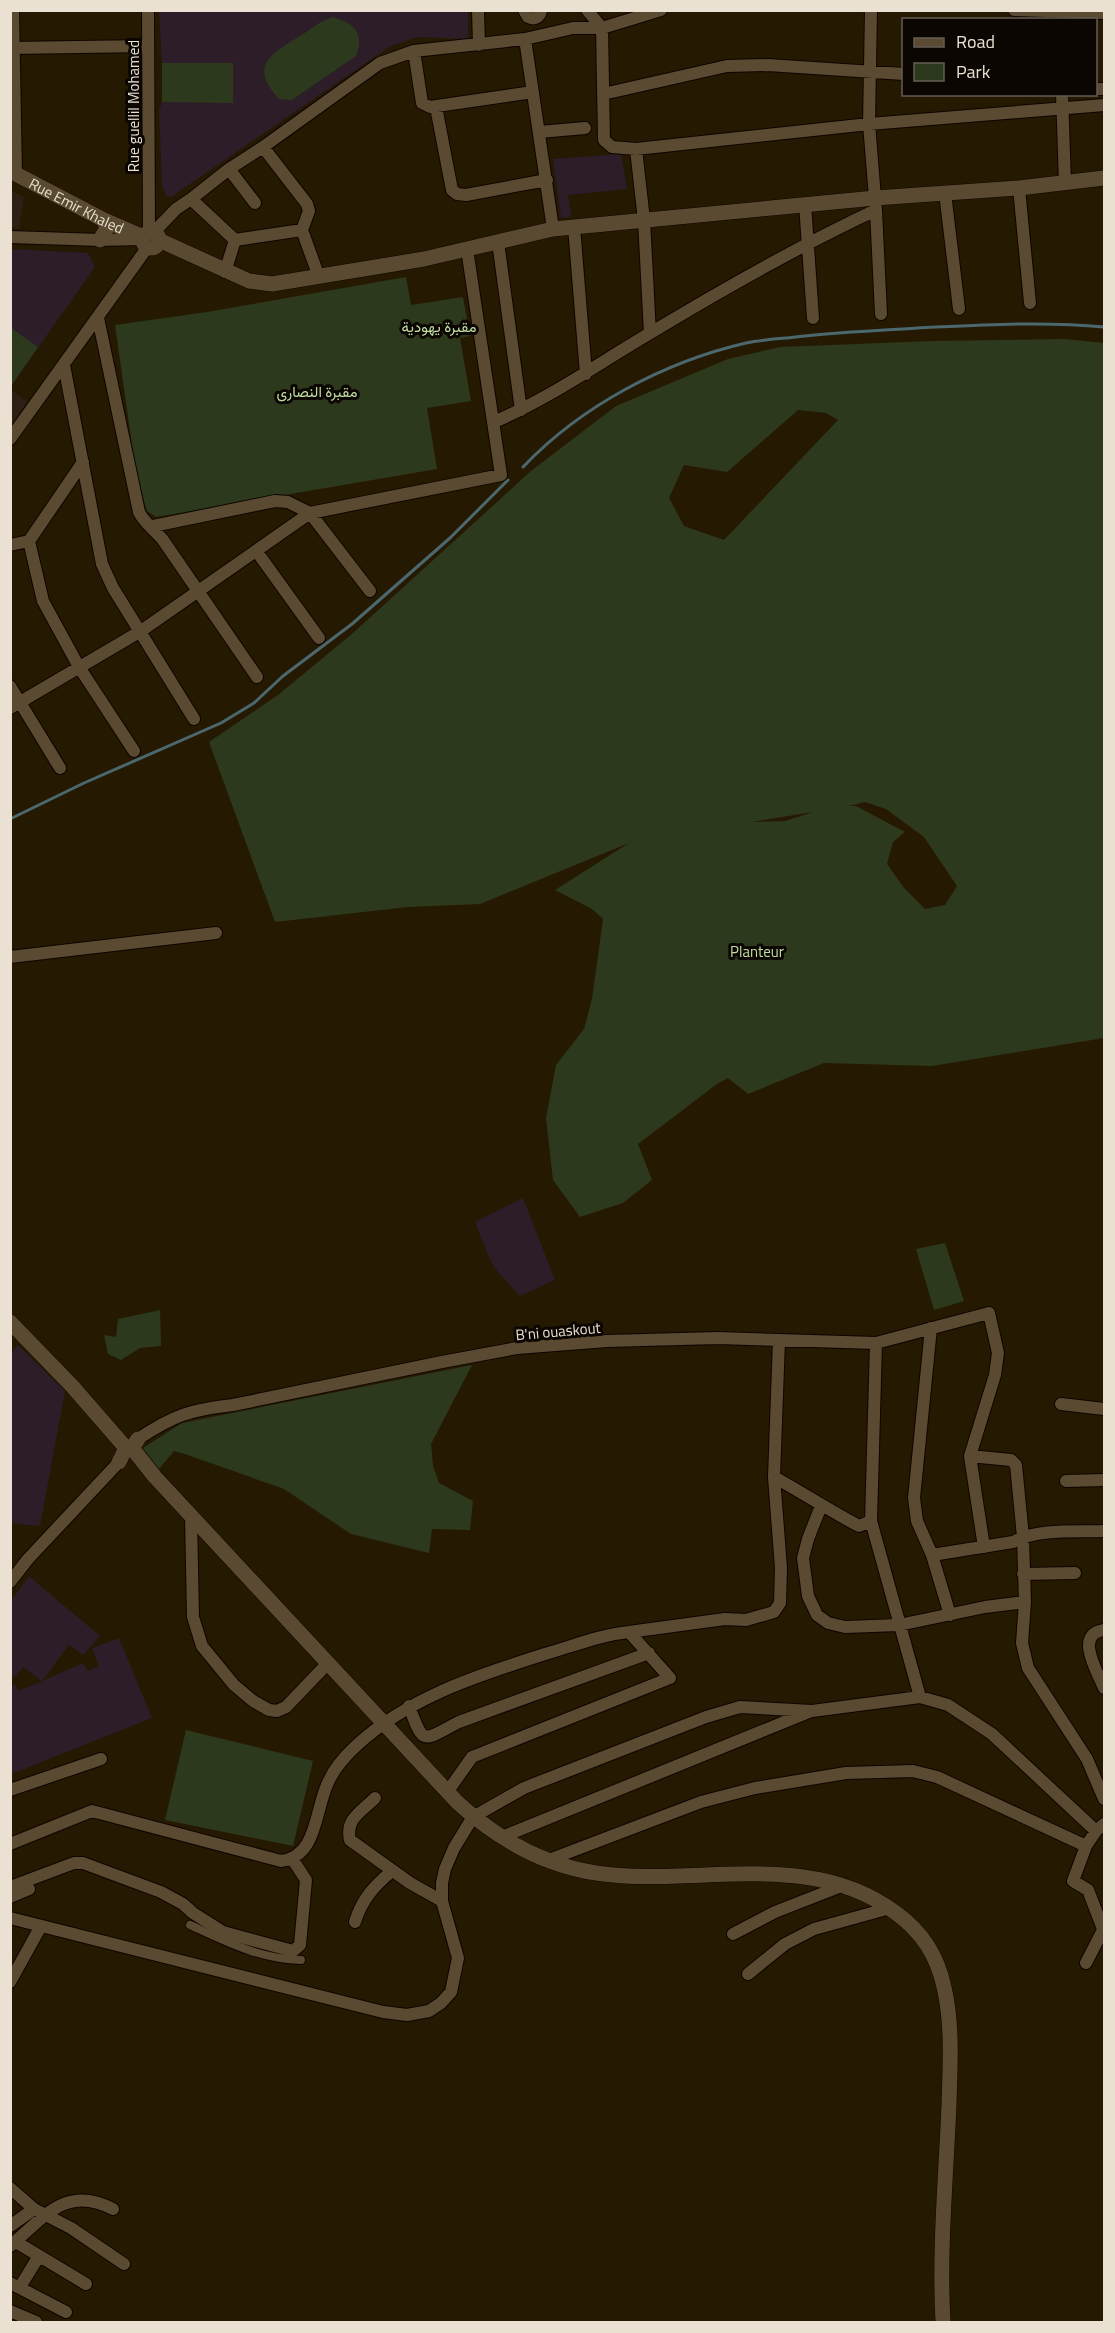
<svg xmlns="http://www.w3.org/2000/svg" width="1115" height="2333" font-family="'Titillium Web',Vazirmatn,sans-serif">
  <style>
    .commercial { fill: #2e1f15 }
    .education { fill: #2c1d29 }
    .green { fill: #2c391d; fill-rule: evenodd }
    .lines { fill: none; stroke-linecap: round; stroke-linejoin: round }
    .stream { stroke: #4a686e; stroke-width: 3 }
    .pedestrian-casing { stroke: #0f0400; stroke-width: 10 }
    .minor-casing { stroke: #0f0400; stroke-width: 14 }
    .tertiary-casing { stroke: #0f0400; stroke-width: 16 }
    .pedestrian { stroke: #594a31; stroke-width: 8 }
    .minor { stroke: #594a31; stroke-width: 12 }
    .tertiary { stroke: #594a31; stroke-width: 15 }
    .labels { text-anchor: middle; dominant-baseline: central; stroke-width: 6; stroke-linejoin: round; paint-order: stroke }
    .street-label { font-size: 15px; fill: #eae1d3; stroke: #0b0601 }
    .park-label { font-size: 15px; fill: #c0dda2; stroke: #0b0601 }
  </style>
  <rect width="100%" height="100%" fill="#261902"/>
  <path class="commercial" d="M10 190 24 197 19 229 11 227Z
    M11 390 27 402 11 425Z"/>
  <path class="education" d="M159 11H468V39L417 37 389 47 171 197 166 196 162 185 159 110 162 102V63Z
    M621 154 627 189 568 195 571 217 561 218 553 159Z
    M11 249 88 253 95 267 11 386Z
    M523 1198 555 1280 520 1296 498 1272 490 1260 475 1222Z
    M18 1345 65 1391 40 1526 11 1523 10 1354Z
    M29 1576 100 1636 83 1655 69 1645 42 1681 83 1663 88 1671 99 1666 92 1648 119 1638 152 1718 11 1774V1686L15 1684 19 1691 42 1681 23 1667 16 1676 11 1678V1659L13 1655 10 1653 11 1601Z"/>
  <path class="green" d="M333 17C354 24 365 32 356 56L292 100 279 99C248 66 271 54 300 36 310 30 321 20 333 17Z
    M162 63H233V103L162 102Z
    M406 277 411 305 463 297 470 336 460 338 471 401 427 408 437 469 156 517 147 511 136 473 115 325 207 312Z
    M11 328 38 347 11 386Z
    M1064 339 1104 343V1038L932 1066 824 1063 748 1094 728 1078 717 1084 638 1144 652 1180 623 1203 580 1217 553 1180 546 1118 556 1065 584 1029 592 999 603 919 592 909 555 890 629 843 480 904 408 907 275 922 209 742 278 695 353 633 531 471 616 406 728 359 780 347 932 341ZM798 410 826 413 838 420 724 540 684 526 669 498 684 465 727 472ZM865 802 886 809 924 837 957 886 945 905 925 909 904 888 887 864 893 842 905 832 856 806H849ZM813 812 785 821 751 822Z
    M945 1243 964 1301 934 1310 916 1249Z
    M160 1310 161 1346 140 1348 121 1360 108 1354 104 1335 116 1337 118 1319Z
    M472 1365 431 1444 433 1466 439 1483 473 1501 470 1530 432 1529 429 1553 351 1534 284 1489 185 1454 174 1451 159 1469 143 1448 182 1423Z
    M186 1730 313 1761 293 1846 165 1820Z"/>
  <g class="lines">
    <path class="stream" d="M523 467C581 406 664 362 746 343 760 340 774 339 787 338 831 332 874 331 918 328 981 325 1042 321 1104 327
      M10 819 84 783 221 723 254 703 283 676 352 624 450 538 508 480"/>
    <g class="pedestrian-casing">
      <path id="pedestrian" d="M190 1925C227 1942 260 1959 301 1960"/>
    </g>
    <g class="minor-casing">
      <path id="minor" d="M13 10 16 173
        M148 10 149 231
        M478 10 479 45
        M524 10 528 17C534 20 540 18 541 10
        M587 10 602 28 604 140 612 147 636 149 869 124 1104 105
        M871 10 869 124 876 210 881 314
        M1014 10 1104 13
        M525 39 553 229
        M10 48 148 46
        M414 51 422 103 430 107 533 92
        M1096 89H1104
        M603 94 727 66 768 65 904 74
        M1062 94 1065 183
        M436 107 452 190 457 194 466 195 547 180
        M539 132 585 128
        M263 147 307 204 309 211 302 230 319 277
        M636 149 644 220 650 333
        M229 169 255 203
        M1019 188 1030 303
        M945 193 959 309
        M191 199 235 240
        M805 204 813 318
        M574 227 586 374
        M154 232 176 209 191 199 229 169 263 147 380 63 414 51 525 39 573 28H602L661 10
        M10 237 100 240 142 239
        M498 242 521 410
        M225 272 235 240 302 230
        M98 318 139 512C144 523 155 530 163 540L257 677
        M64 365 102 564 113 588 194 719
        M494 422C550 398 599 363 652 332 725 288 799 246 876 210
        M10 439 147 248
        M83 462 29 541 43 601 79 667 134 751
        M153 526 275 501 288 502 310 513 370 591
        M10 545 29 541
        M257 552 319 638
        M10 686 60 768
        M10 708 141 631 310 513 501 475 467 249
        M10 957 216 933
        M931 1328 914 1498 917 1521 932 1555 950 1615
        M779 1340 774 1477C803 1493 830 1511 859 1526L871 1521
        M876 1343 871 1521 920 1697
        M1061 1404 1104 1409
        M138 1439C174 1415 190 1410 233 1405L442 1362 517 1348 607 1341 718 1338 876 1343 989 1313 998 1353 995 1375 970 1456 984 1547
        M970 1456 1011 1460 1016 1465 1023 1537 1025 1602 1022 1643 1028 1668 1087 1759 1104 1799
        M1066 1481 1104 1480
        M821 1506 808 1539 803 1558 808 1596 817 1615 828 1623 845 1627 899 1625 985 1607 1025 1602
        M191 1516 193 1617 202 1646 234 1685 253 1701 269 1710 277 1711 286 1707 328 1663
        M932 1555 1013 1542C1039 1528 1075 1532 1104 1531
        M1023 1574 1075 1573
        M10 1582 28 1559 119 1462
        M1104 1630C1074 1634 1097 1671 1104 1688
        M629 1632 725 1619 746 1620 774 1612 780 1603 781 1568 774 1477
        M409 1706C424 1747 422 1741 459 1722L649 1653
        M10 1790 101 1759
        M375 1798C361 1812 345 1819 350 1840L410 1883 442 1901
        M502 1837 809 1712
        M10 1844 92 1811 281 1861C317 1857 315 1811 327 1785 333 1769 345 1756 357 1745 409 1697 479 1675 545 1654 573 1646 600 1635 629 1632L670 1678 472 1757 448 1791
        M1086 1846 1073 1881 1088 1890 1103 1929
        M546 1861 701 1802 755 1788 846 1773 913 1771 937 1777 1086 1846 1096 1831 1104 1824
        M10 1887 74 1863H83L161 1892 183 1904 193 1913 223 1932 293 1951 300 1945 306 1880 293 1860
        M10 1897 29 1889
        M10 1918 383 2012 407 2015 429 2011 441 2003 451 1992 458 1958 442 1901V1883L445 1869 454 1848 473 1817 524 1788 706 1717 740 1707 812 1711 920 1697 948 1705 992 1734 1096 1831
        M355 1922C362 1899 374 1886 392 1871
        M733 1934 775 1912 844 1885
        M1086 1963 1104 1928
        M748 1974 785 1944 814 1929 890 1908
        M10 1982 41 1926
        M10 2188 34 2209
        M10 2226 34 2209 71 2228 124 2264
        M16 2242 86 2284
        M10 2246C44 2218 65 2184 113 2209
        M10 2283 66 2312
        M20 2287 39 2256
        M10 2311 36 2322"/>
    </g>
    <g class="tertiary-casing">
      <g id="tertiary">
        <path id="s1" d="M10 171 104 220 143 237"/>
        <circle cx="151" cy="240" r="8"/>
        <path d="M100 240 107 228 104 220"/>
        <path d="M159 240 249 281 272 284 424 259 553 229 875 198 1019 188 1104 178"/>
        <path d="M10 1322 72 1386 126 1448 119 1462"/>
        <path d="M138 1439 132 1448 155 1477 457 1802C496 1838 543 1865 596 1873 695 1888 809 1847 896 1913 922 1932 937 1955 944 1987 953 2026 950 2066 949 2105 946 2177 939 2250 943 2322"/>
      </g>
    </g>
    <use href="#pedestrian" class="pedestrian"/>
    <use href="#minor" class="minor"/>
    <use href="#tertiary" class="tertiary"/>
  </g>
  <g class="labels">
    <g class="street-label">
      <text transform="translate(133 106) rotate(-90)">Rue guellil Mohamed</text>
      <text stroke="none"><textPath href="#s1" startOffset="75">Rue Emir Khaled</textPath></text>
      <text transform="translate(558 1331) rotate(-5)">B'ni ouaskout</text>
    </g>
    <g class="park-label">
      <text x="439" y="326">مقبرة يهودية</text>
      <text x="317" y="391">مقبرة النصارى</text>
      <text x="757" y="951">Planteur</text>
    </g>
  </g>
  <rect width="1115" height="2333" fill="none" stroke="#eae1d3" stroke-width="24"/>
  <rect x="902" y="18" width="195" height="78" fill="#0b0601" stroke="#645e55" stroke-width="1.5"/>
  <rect x="914" y="38" width="30" height="9" fill="#594a31" stroke="#645e55" stroke-width="1.5"/>
  <text x="956" y="48" font-size="18" fill="#eae1d3">Road</text>
  <rect x="914" y="63" width="30" height="18" fill="#2c391d" stroke="#645e55" stroke-width="1.5"/>
  <text x="956" y="78" font-size="18" fill="#eae1d3">Park</text>
</svg>
